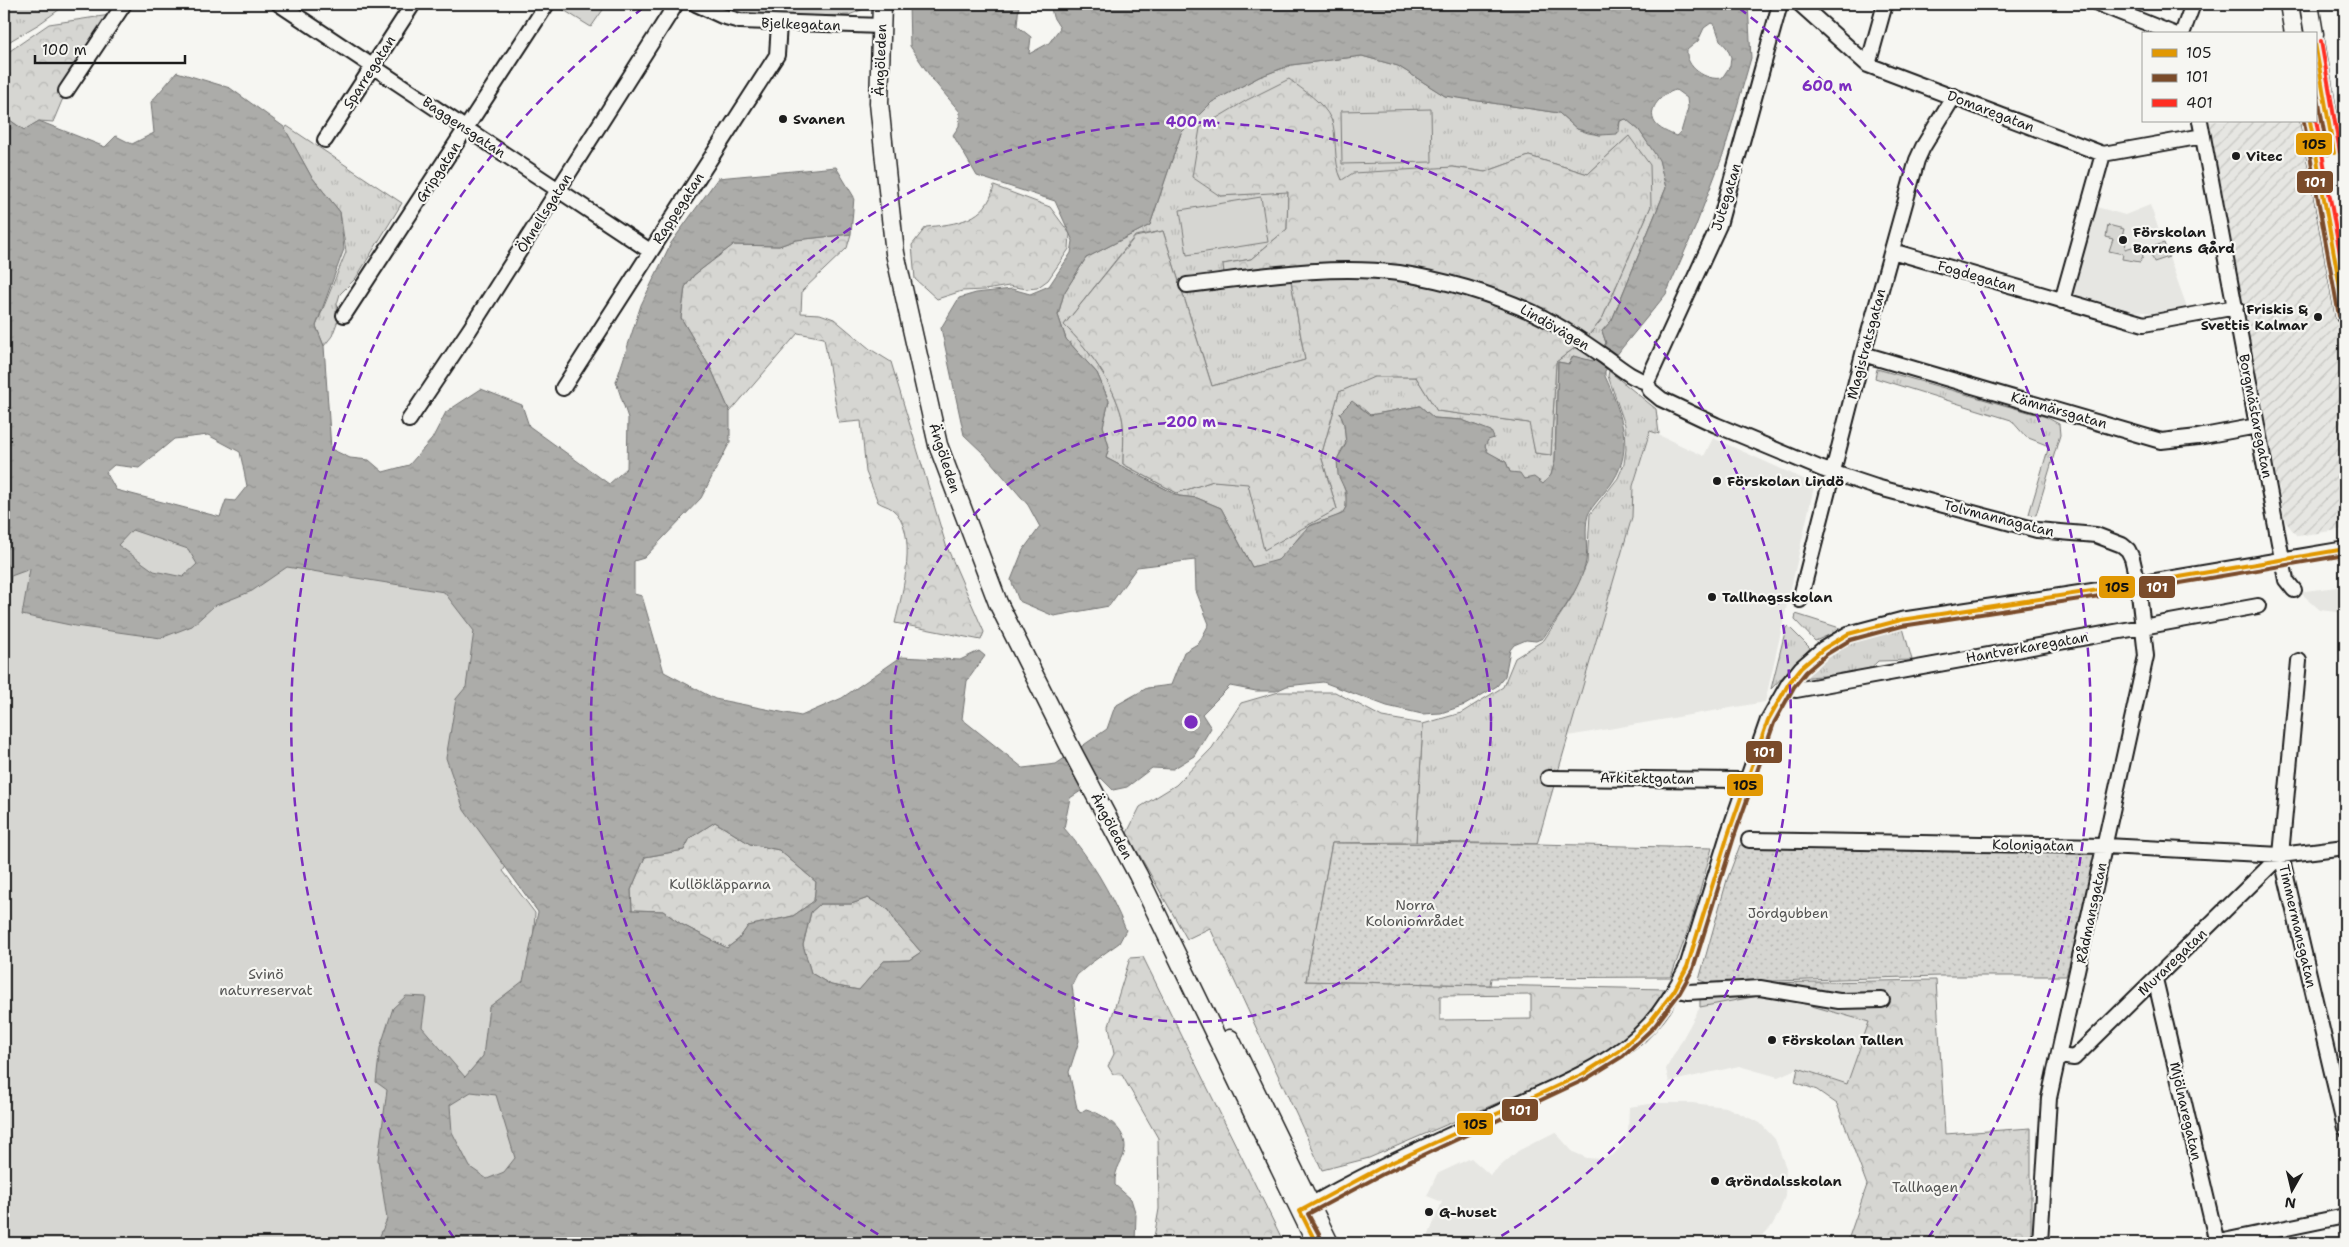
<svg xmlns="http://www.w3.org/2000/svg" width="2349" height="1247" font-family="'Shantell Sans',sans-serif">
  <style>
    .built { fill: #e6e6e2 }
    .industrial { fill: url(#industrial-furrows) }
    .grass { fill: url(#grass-tufts); stroke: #797977; fill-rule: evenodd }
    .forest { fill: url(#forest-crowns); stroke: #797977; fill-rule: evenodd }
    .park { fill: #d6d6d2; stroke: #797977 }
    .garden { fill: url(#garden-dots); stroke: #797977 }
    .water { fill: url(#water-ripples); stroke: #727271; fill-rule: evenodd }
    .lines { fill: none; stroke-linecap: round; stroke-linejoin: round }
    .minor-casing { stroke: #1c1c1c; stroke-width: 18 }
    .major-casing { stroke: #1c1c1c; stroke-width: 21 }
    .minor { stroke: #f6f6f2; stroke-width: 14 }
    .major { stroke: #f6f6f2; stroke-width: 18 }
    .bus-1-casing { stroke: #f6f6f2; stroke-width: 8 }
    .bus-2-casing { stroke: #f6f6f2; stroke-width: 8 }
    .bus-3-casing { stroke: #f6f6f2; stroke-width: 8 }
    .bus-1 { stroke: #e19803; stroke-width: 4 }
    .bus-2 { stroke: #7a4b2a; stroke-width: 4 }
    .bus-3 { stroke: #ff2e22; stroke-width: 4 }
    .ring { fill: none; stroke: #7b2cbf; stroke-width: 2.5; stroke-dasharray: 9 6 }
    .poi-dot { fill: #1c1c1c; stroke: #f6f6f2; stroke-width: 2 }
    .labels { text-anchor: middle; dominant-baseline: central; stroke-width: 4.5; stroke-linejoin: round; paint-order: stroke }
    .street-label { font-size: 14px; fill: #1c1c1c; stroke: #f6f6f2 }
    .poi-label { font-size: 14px; font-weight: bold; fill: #1c1c1c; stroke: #f6f6f2; text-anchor: start }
    .park-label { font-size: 14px; fill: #545453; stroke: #f6f6f2 }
    .centre { fill: #7b2cbf; stroke: #f6f6f2; stroke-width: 2.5 }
    .ring-label { font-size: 15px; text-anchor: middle; font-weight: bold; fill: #7b2cbf; stroke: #f6f6f2; stroke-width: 4.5; stroke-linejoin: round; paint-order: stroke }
    .line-badge { stroke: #f6f6f2; stroke-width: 2 }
    .badge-label { font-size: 14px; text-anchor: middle; font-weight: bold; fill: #fff }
    .pale-badge-label { font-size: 14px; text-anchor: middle; font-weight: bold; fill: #111 }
  </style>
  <defs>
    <pattern id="industrial-furrows" width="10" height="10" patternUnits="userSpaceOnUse" patternTransform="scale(1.25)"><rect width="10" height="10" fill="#e6e6e2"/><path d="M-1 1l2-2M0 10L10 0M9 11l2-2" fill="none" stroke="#c5c5c1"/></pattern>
    <pattern id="grass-tufts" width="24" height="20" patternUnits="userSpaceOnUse" patternTransform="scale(1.25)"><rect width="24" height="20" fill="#d6d6d2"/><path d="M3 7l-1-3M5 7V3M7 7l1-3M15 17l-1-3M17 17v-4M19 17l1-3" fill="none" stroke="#b7b7b4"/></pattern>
    <pattern id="forest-crowns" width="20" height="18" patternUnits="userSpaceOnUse" patternTransform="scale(1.25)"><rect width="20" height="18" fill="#d6d6d2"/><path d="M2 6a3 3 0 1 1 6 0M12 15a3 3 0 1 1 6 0" fill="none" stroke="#b7b7b4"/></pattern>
    <pattern id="garden-dots" width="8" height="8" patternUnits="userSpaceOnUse" patternTransform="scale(1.25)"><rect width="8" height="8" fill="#d6d6d2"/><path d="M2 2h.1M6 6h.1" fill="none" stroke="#b7b7b4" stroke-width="1.8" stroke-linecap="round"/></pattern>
    <pattern id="water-ripples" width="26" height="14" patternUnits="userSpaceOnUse" patternTransform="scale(1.25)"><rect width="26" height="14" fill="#acaca9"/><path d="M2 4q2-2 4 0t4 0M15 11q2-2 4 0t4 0" fill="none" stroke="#939391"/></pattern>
  </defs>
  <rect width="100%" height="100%" fill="#f6f6f2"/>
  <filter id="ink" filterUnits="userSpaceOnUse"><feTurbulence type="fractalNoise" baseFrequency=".02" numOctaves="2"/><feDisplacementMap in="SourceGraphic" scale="10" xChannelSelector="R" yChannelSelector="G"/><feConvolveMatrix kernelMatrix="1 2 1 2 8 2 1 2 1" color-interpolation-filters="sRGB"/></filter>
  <g filter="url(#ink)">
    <path class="built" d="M2150 205 2187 307 2153 313 2134 311 2072 294 2070 286 2093 206 2125 215Z
      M1650 431 1704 456 1713 438 1810 482 1814 487 1765 702 1568 736 1632 517 1633 486Z
      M2345 586V613L2320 610 2302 594 2305 591Z
      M1769 994 1869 1022 1847 1084 1798 1068 1778 1077 1739 1066 1669 1082 1666 1069 1700 1007Z
      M1657 1103H1692L1726 1107 1760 1123 1775 1139 1786 1168 1785 1196 1779 1213 1771 1227 1755 1243H1429L1428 1237 1442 1202 1427 1196 1437 1174 1471 1158 1490 1175 1518 1151 1555 1132 1573 1152 1587 1158 1601 1159 1613 1155 1623 1144 1628 1133 1629 1107Z"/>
    <path class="industrial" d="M2207 121H2304L2345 375V529L2297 536 2285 521Z"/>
    <path class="grass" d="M4 4H67L39 24 10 41 4 49Z
      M706 4H871V6L849 15 739 19Z
      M1362 56 1398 66 1445 96 1559 113 1577 129 1588 133 1600 135 1619 132 1620 121 1626 119 1639 130 1659 159 1666 188 1612 320 1602 331 1606 343 1593 362 1573 356 1569 364 1558 362 1555 461 1551 475 1543 485 1539 481 1524 479 1510 472 1506 462 1487 452 1485 446 1490 431 1462 420 1434 418 1420 406 1370 415 1359 405 1340 413 1344 424 1346 444C1326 465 1350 486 1346 506 1343 520 1320 519 1310 526 1298 534 1291 552 1278 560 1271 564 1259 565 1252 567L1221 508 1197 498 1179 496 1106 458 1109 447 1103 426 1109 401 1097 373 1066 339 1058 315 1064 293 1086 258 1150 225 1181 133 1212 102 1259 77 1291 65ZM1332 120 1336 168 1342 180 1453 167 1485 172 1529 156 1588 174 1629 136 1651 206 1602 319 1585 340 1556 362 1551 455 1535 453 1530 423 1437 411 1416 377 1374 376 1339 392 1321 456 1337 509 1264 549 1248 483 1213 481 1177 493 1123 464C1123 449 1125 431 1122 417 1113 383 1089 349 1064 325L1135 236 1163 231 1212 386 1305 360 1291 281 1224 273 1223 264 1251 259 1287 229 1288 191 1220 196Z
      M287 126 402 203 356 278 340 294 337 304 340 315 332 336 324 346 316 326 346 252 340 212 311 176 285 129Z
      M1877 369 2046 417 2059 424 2060 435 2036 515 2029 514 2049 446 2026 437 2011 420 1875 378Z
      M1609 371 1656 409 1659 434 1650 431 1633 486 1632 517 1537 844 1416 842 1423 724 1461 713 1503 687 1515 658 1544 640 1572 597 1587 563 1590 514 1618 478 1624 464 1626 449 1625 425 1608 376Z
      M1796 614 1843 629 1815 641 1795 620Z
      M1788 626 1810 648 1771 689 1786 628Z
      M1903 628 1912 660 1878 661C1860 681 1827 673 1803 678 1831 646 1862 632 1903 628Z"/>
    <path class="forest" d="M117 14 66 91 53 122 39 121 24 130 4 116V55L49 24Z
      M1289 79C1304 91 1323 102 1331 119 1338 134 1332 160 1342 180L1353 173 1453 167 1485 172 1529 156 1588 174 1629 136 1650 165 1651 206 1602 319 1585 340 1556 362 1551 455 1535 453 1529 423 1437 411 1416 377H1374L1339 392 1321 456 1337 509 1264 550 1248 484 1213 481 1177 493 1123 464C1123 449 1125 431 1122 417 1113 383 1089 349 1064 325L1135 237 1163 231 1212 386 1305 360 1291 281 1224 273 1223 264 1251 259 1287 229 1288 192 1220 196 1192 177 1200 128 1247 100Z
      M994 186 1050 207 1070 234 1069 249 1048 280 1037 288 1027 289 1009 286 985 290 962 291 937 299 915 279 912 245 926 227C956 224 987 221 994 186Z
      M851 234 847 248 802 291 801 313 820 314 834 319 870 349 891 362 946 545 984 632 981 640 895 623C902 595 920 530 892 509 888 506 882 505 878 502L866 472 861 421 839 423 824 338 798 333 730 412 712 371 681 318 685 287 694 275 733 245 779 246 796 240Z
      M1279 692H1335L1382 717 1423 724 1416 842 1332 843 1306 981 1665 989 1646 1017 1621 1040 1595 1058 1546 1082 1369 1158 1322 1170 1210 928 1187 939 1127 833 1140 807 1176 785 1212 748 1241 703ZM1531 995V1019L1440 1020V996Z
      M715 822 750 844 779 850 816 882 814 901 793 916 748 926 739 939 727 948 681 924 663 911 632 910 631 890 645 857 684 850 690 838Z
      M868 898 889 910 896 923 921 952 909 960 884 961 859 990 831 985 811 973 803 945 811 912 820 904H851Z
      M1143 957 1284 1243H1153L1159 1209 1158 1138 1122 1075 1113 1074 1108 1066 1114 1054 1109 1026 1130 958Z
      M1936 980 1945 1134 2031 1128V1243H1847L1867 1185 1837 1104 1817 1090 1795 1082 1798 1068 1847 1084 1869 1022 1769 994 1700 1007V994L1760 983Z"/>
    <path class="park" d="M554 4H607L591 27Z
      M1431 109 1432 162 1342 164 1341 111Z
      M1261 197 1268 242 1187 255 1180 210Z
      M2108 225 2124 229 2121 240 2126 242 2125 249 2132 247 2141 250 2143 256 2140 262 2122 259 2123 254 2109 251 2113 239 2106 237Z
      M2164 243 2169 257 2154 262 2149 248Z
      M4 506 420 571 567 689 574 759 503 871 535 913 532 958 550 1243H4Z"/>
    <path class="garden" d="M1332 843 1537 844 1712 848 1692 919 1671 977 1491 978 1490 985 1306 981Z
      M1740 845 2091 850 2098 853 2066 976H1940L1708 983 1699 980 1727 880Z"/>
    <path class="water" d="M909 4H1019L1017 26 1031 37 1029 54 1049 43 1060 28 1053 17 1050 4H1748L1751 58 1724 152 1695 228 1666 294 1622 348 1605 371V376C1620 410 1635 448 1613 481 1607 491 1591 506 1588 515 1584 529 1588 547 1586 561 1581 589 1559 615 1543 638L1536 641 1526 640 1514 645 1510 650 1505 676 1497 686 1465 705 1441 713 1422 714 1387 706 1323 682 1287 686 1276 691H1256L1230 686 1202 714 1211 728 1194 756 1173 769 1152 768 1127 787 1113 790 1101 778 1070 798 1064 828C1091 859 1110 891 1126 930L1119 943 1091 963 1077 975 1072 985 1079 1041 1069 1072 1077 1108 1080 1113 1086 1109C1103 1114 1126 1128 1125 1148 1124 1162 1114 1166 1115 1185L1131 1199 1136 1215 1135 1243H377L387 1219 378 1160 387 1090 376 1082 380 1048 393 1008 406 996 426 997 422 1027 465 1077 483 1056 489 1007 523 981 538 912 464 810 446 758 456 699 466 687 474 631 444 592 287 567 252 591 214 606 192 626 161 638 75 626 22 615 30 569 11 576 4 629V116L24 130 39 121 105 147 116 136 132 144 154 133 151 102 177 72 230 88 284 127 311 176 340 212 344 249 316 326 324 346 331 449 350 458 369 460 383 472 409 465 432 439 446 412 481 389 522 405 529 426 609 484 627 468 628 418 616 382 641 305 671 243 718 178 836 167 854 197 851 234 796 240 779 246 733 245 694 275 685 287 681 318 712 371 730 412V442L701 498 644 558 634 561V594L642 596 664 672 715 699 801 716 842 698 901 657 960 660 979 651 985 656 967 681 962 719 1023 768 1056 764 1107 729 1115 706 1147 688 1171 685 1184 652 1199 643 1209 624 1196 591 1195 560 1137 567 1109 606 1054 616 1019 601 1011 580 1023 550 1040 527 1028 505 984 454 964 435 941 328 959 298 976 293 1012 289 1030 294 1049 286 1071 253 1073 241 1055 201 977 176 953 135 959 126 960 112 932 79 910 46ZM1711 23 1715 25 1720 40 1727 48 1731 57 1730 66 1722 78C1706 81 1685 67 1687 50L1698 41 1704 28ZM1362 56 1398 66 1445 96 1559 113 1577 129 1600 135 1617 134 1620 121 1626 119 1639 130 1659 160 1666 188 1612 320 1602 331 1606 343 1593 361 1573 356 1569 364 1558 362 1555 461 1551 475 1543 484 1534 477 1524 479 1520 473 1510 472 1506 462 1488 452 1485 446 1488 440 1494 438 1491 431 1462 420 1434 418 1420 406 1370 415 1352 401 1340 413 1344 424 1346 444 1337 459 1338 475 1346 492V507L1342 514 1310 526 1278 560 1252 567 1221 508 1197 498 1179 496 1106 458 1109 447 1103 426 1109 401 1097 373 1066 339 1058 315 1064 293 1086 258 1150 225 1181 133 1212 102 1259 77 1291 65ZM1676 90 1687 98 1688 108 1681 132 1676 136C1669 133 1659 129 1655 123 1646 108 1663 93 1676 90ZM208 435 240 452 247 486 235 501 226 500 220 517 116 490 106 472 114 465 139 468 174 439ZM132 530 188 549 197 564 183 577 154 571 118 545ZM715 822 750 844 779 850 816 882 814 901 793 916 748 926 739 939 727 948 681 924 663 911 632 910 631 890 645 857 684 850 690 838ZM868 898 889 910 896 923 921 952 909 960 884 961 859 990 831 985 811 973 803 945 811 912 820 904H851ZM471 1092 496 1095 515 1158 504 1172 487 1179 470 1167 452 1132 450 1105Z"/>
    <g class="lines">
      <g class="minor-casing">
        <path id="minor" d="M279 4 650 251
          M696 4 722 16 740 21 881 26
          M1800 4 1868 65 2103 154 2203 136
          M2099 4 2174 34
          M2182 34 2193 4
          M1868 65 1885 4
          M66 91 124 4
          M2200 121 2286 580 2294 590
          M325 140 413 4
          M1892 251 2144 324 2236 307
          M1187 285C1256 277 1329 264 1399 273 1444 280 1492 294 1534 313 1559 325 1582 341 1605 357 1618 366 1631 378 1647 382L1650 390 1661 399 1716 425 1822 469 1876 487 2037 530 2096 535 2122 545 2128 550 2132 558 2138 584 2146 656 2049 1098 2040 1243
          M2062 301 2103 154
          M344 315 547 4
          M1863 354 2161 441 2198 437 2257 426
          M1647 382 1719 225 1780 4
          M563 388 777 55 779 24
          M409 420 470 329 676 4
          M1800 600 1863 354 1917 160 1923 147 1954 96
          M2299 661 2281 855 2345 1128
          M1796 690 2258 606
          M1548 778 1740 780 1745 782
          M1749 840 2106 846 2281 855 2345 847
          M2155 979 2217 1243
          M1675 989 1688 992 1760 988 1839 1001 1882 1000
          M2059 1056 2074 1058 2281 855
          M1302 1210C1371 1169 1445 1138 1517 1104 1563 1083 1615 1063 1650 1024 1665 1007 1677 987 1687 967L1728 835 1768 720 1789 683 1801 668 1823 649 1848 634 1901 620 2138 584 2345 549
          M2214 1243 2345 1216"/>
      </g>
      <g class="major-casing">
        <path id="major" d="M882 4 879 103 890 209 895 253 938 445 998 603 1072 751 1138 875 1316 1243
          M2289 4 2294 34
          M2309 4 2314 34
          M2315 42 2345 218
          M2310 121 2345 315
          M1230 1039 1329 1243"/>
      </g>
      <use href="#minor" class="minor"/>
      <use href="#major" class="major"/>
      <g class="bus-1-casing">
        <path id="bus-1" d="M2315 43 2334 153
          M2310 121 2345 315
          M1316 1243 1300 1211 1380 1168 1583 1074 1619 1051 1649 1023 1674 991 1687 967 1728 835 1768 720 1789 683 1801 668 1823 649 1848 634 1901 620 2138 584 2345 549"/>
      </g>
      <g class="bus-2-casing">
        <path id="bus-2" d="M2315 81 2328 154
          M2304 122 2339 316
          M1322 1240 1308 1214 1383 1174 1586 1079 1623 1056 1654 1027 1679 994 1693 969 1734 837 1774 723 1794 687 1806 672 1827 654 1850 640 1902 626 2139 590 2345 555"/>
      </g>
      <g class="bus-3-casing">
        <path id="bus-3" d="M2321 41 2340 152
          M2316 120 2345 281"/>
      </g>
      <use href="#bus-1" class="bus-1"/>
      <use href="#bus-2" class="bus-2"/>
      <use href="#bus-3" class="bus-3"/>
    </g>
  </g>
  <g class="ring">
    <circle cx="1191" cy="722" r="300"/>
    <path d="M891 1242A600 600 0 1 1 1491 1242"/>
    <path d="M454 1238A900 900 0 0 1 643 8M1739 8A900 900 0 0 1 1928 1238"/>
  </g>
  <g class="poi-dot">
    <circle cx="783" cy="119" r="5"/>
    <circle cx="2236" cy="156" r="5"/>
    <circle cx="2123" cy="240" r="5"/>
    <circle cx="2318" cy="317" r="5"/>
    <circle cx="1717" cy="481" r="5"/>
    <circle cx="1712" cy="597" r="5"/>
    <circle cx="1772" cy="1040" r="5"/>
    <circle cx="1715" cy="1181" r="5"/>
    <circle cx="1429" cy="1212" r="5"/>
  </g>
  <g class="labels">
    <g class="street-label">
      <text transform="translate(801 24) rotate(2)">Bjelkegatan</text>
      <text transform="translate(880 60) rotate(-88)">Ängöleden</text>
      <text transform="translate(369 72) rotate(-57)">Sparregatan</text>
      <text transform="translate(1991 111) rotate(21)">Domaregatan</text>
      <text transform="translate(464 127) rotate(34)">Baggensgatan</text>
      <text transform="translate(438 172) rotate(-57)">Gripgatan</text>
      <text transform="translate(1726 197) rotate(-73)">Jutegatan</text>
      <text transform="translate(678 208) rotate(-57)">Rappegatan</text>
      <text transform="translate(544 213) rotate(-58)">Öhnellsgatan</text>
      <text transform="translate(1977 276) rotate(16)">Fogdegatan</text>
      <text transform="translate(1555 327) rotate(30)">Lindövägen</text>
      <text transform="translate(1866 344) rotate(-75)">Magistratsgatan</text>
      <text transform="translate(2059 410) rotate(16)">Kämnärsgatan</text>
      <text transform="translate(2256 416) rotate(79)">Borgmästaregatan</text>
      <text transform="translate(945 458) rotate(72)">Ängöleden</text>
      <text transform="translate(1999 518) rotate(14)">Tolvmannagatan</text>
      <text transform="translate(2027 647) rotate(-10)">Hantverkaregatan</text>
      <text transform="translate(1647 778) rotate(1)">Arkitektgatan</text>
      <text transform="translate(1112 826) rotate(62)">Ängöleden</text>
      <text transform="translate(2033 845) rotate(1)">Kolonigatan</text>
      <text transform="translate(2091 913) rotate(-78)">Rådmansgatan</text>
      <text transform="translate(2298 926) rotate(77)">Timmermansgatan</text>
      <text transform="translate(2172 962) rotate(-44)">Muraregatan</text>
      <text transform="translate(2186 1111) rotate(77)">Mjölnaregatan</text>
    </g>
    <g class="poi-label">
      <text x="793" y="119">Svanen</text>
      <text x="2246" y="156">Vitec</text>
      <text x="2133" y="232">Förskolan<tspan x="2133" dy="16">Barnens Gård</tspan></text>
      <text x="2308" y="309" text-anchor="end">Friskis &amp;<tspan x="2308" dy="16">Svettis Kalmar</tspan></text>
      <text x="1727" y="481">Förskolan Lindö</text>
      <text x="1722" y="597">Tallhagsskolan</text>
      <text x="1782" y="1040">Förskolan Tallen</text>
      <text x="1725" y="1181">Gröndalsskolan</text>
      <text x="1439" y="1212">G-huset</text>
    </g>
    <g class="park-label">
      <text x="720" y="884">Kullökläpparna</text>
      <text x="1415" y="905">Norra<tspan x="1415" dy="16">Koloniområdet</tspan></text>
      <text x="1788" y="913">Jordgubben</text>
      <text x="266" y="974">Svinö<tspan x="266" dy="16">naturreservat</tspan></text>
      <text x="1925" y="1187">Tallhagen</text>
    </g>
  </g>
  <circle cx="1191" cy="722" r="8" class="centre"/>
  <g class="ring-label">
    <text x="1827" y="91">600 m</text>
    <text x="1191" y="127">400 m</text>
    <text x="1191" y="427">200 m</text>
  </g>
  <g class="line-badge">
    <rect x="2295" y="132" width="38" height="24" rx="5" fill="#e19803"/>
    <rect x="2296" y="170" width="38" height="24" rx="5" fill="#7a4b2a"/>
    <rect x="2138" y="575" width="38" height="24" rx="5" fill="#7a4b2a"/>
    <rect x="2098" y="575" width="38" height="24" rx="5" fill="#e19803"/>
    <rect x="1745" y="740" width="38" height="24" rx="5" fill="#7a4b2a"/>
    <rect x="1726" y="773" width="38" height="24" rx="5" fill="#e19803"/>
    <rect x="1501" y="1098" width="38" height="24" rx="5" fill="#7a4b2a"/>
    <rect x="1456" y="1112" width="38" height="24" rx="5" fill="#e19803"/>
  </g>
  <g class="badge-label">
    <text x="2315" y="187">101</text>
    <text x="2157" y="592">101</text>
    <text x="1764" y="757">101</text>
    <text x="1520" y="1115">101</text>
  </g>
  <g class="pale-badge-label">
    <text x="2314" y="149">105</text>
    <text x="2117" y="592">105</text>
    <text x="1745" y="790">105</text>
    <text x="1475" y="1129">105</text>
  </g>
  <rect width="2349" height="1247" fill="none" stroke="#f6f6f2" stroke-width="20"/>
  <rect x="10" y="10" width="2329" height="1227" fill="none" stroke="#1c1c1c" stroke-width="2" filter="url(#ink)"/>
  <rect x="2142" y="32" width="175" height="90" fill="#f6f6f2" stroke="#9f9f9c"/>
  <rect x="2152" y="49" width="25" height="8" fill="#e19803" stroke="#9f9f9c"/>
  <text x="2186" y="58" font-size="15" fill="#1c1c1c">105</text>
  <rect x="2152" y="74" width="25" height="8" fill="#7a4b2a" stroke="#9f9f9c"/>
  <text x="2186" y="82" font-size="15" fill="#1c1c1c">101</text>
  <rect x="2152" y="99" width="25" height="8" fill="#ff2e22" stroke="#9f9f9c"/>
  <text x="2186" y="108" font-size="15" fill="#1c1c1c">401</text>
  <g transform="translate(2292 1190) rotate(188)" stroke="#f6f6f2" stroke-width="4" paint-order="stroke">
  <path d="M0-4L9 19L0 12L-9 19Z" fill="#1c1c1c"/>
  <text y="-8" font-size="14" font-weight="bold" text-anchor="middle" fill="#1c1c1c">N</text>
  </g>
  <path d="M35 55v8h150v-8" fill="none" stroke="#1c1c1c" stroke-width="2.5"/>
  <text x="42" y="55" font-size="15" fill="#1c1c1c" stroke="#f6f6f2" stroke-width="4" paint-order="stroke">100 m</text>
</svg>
